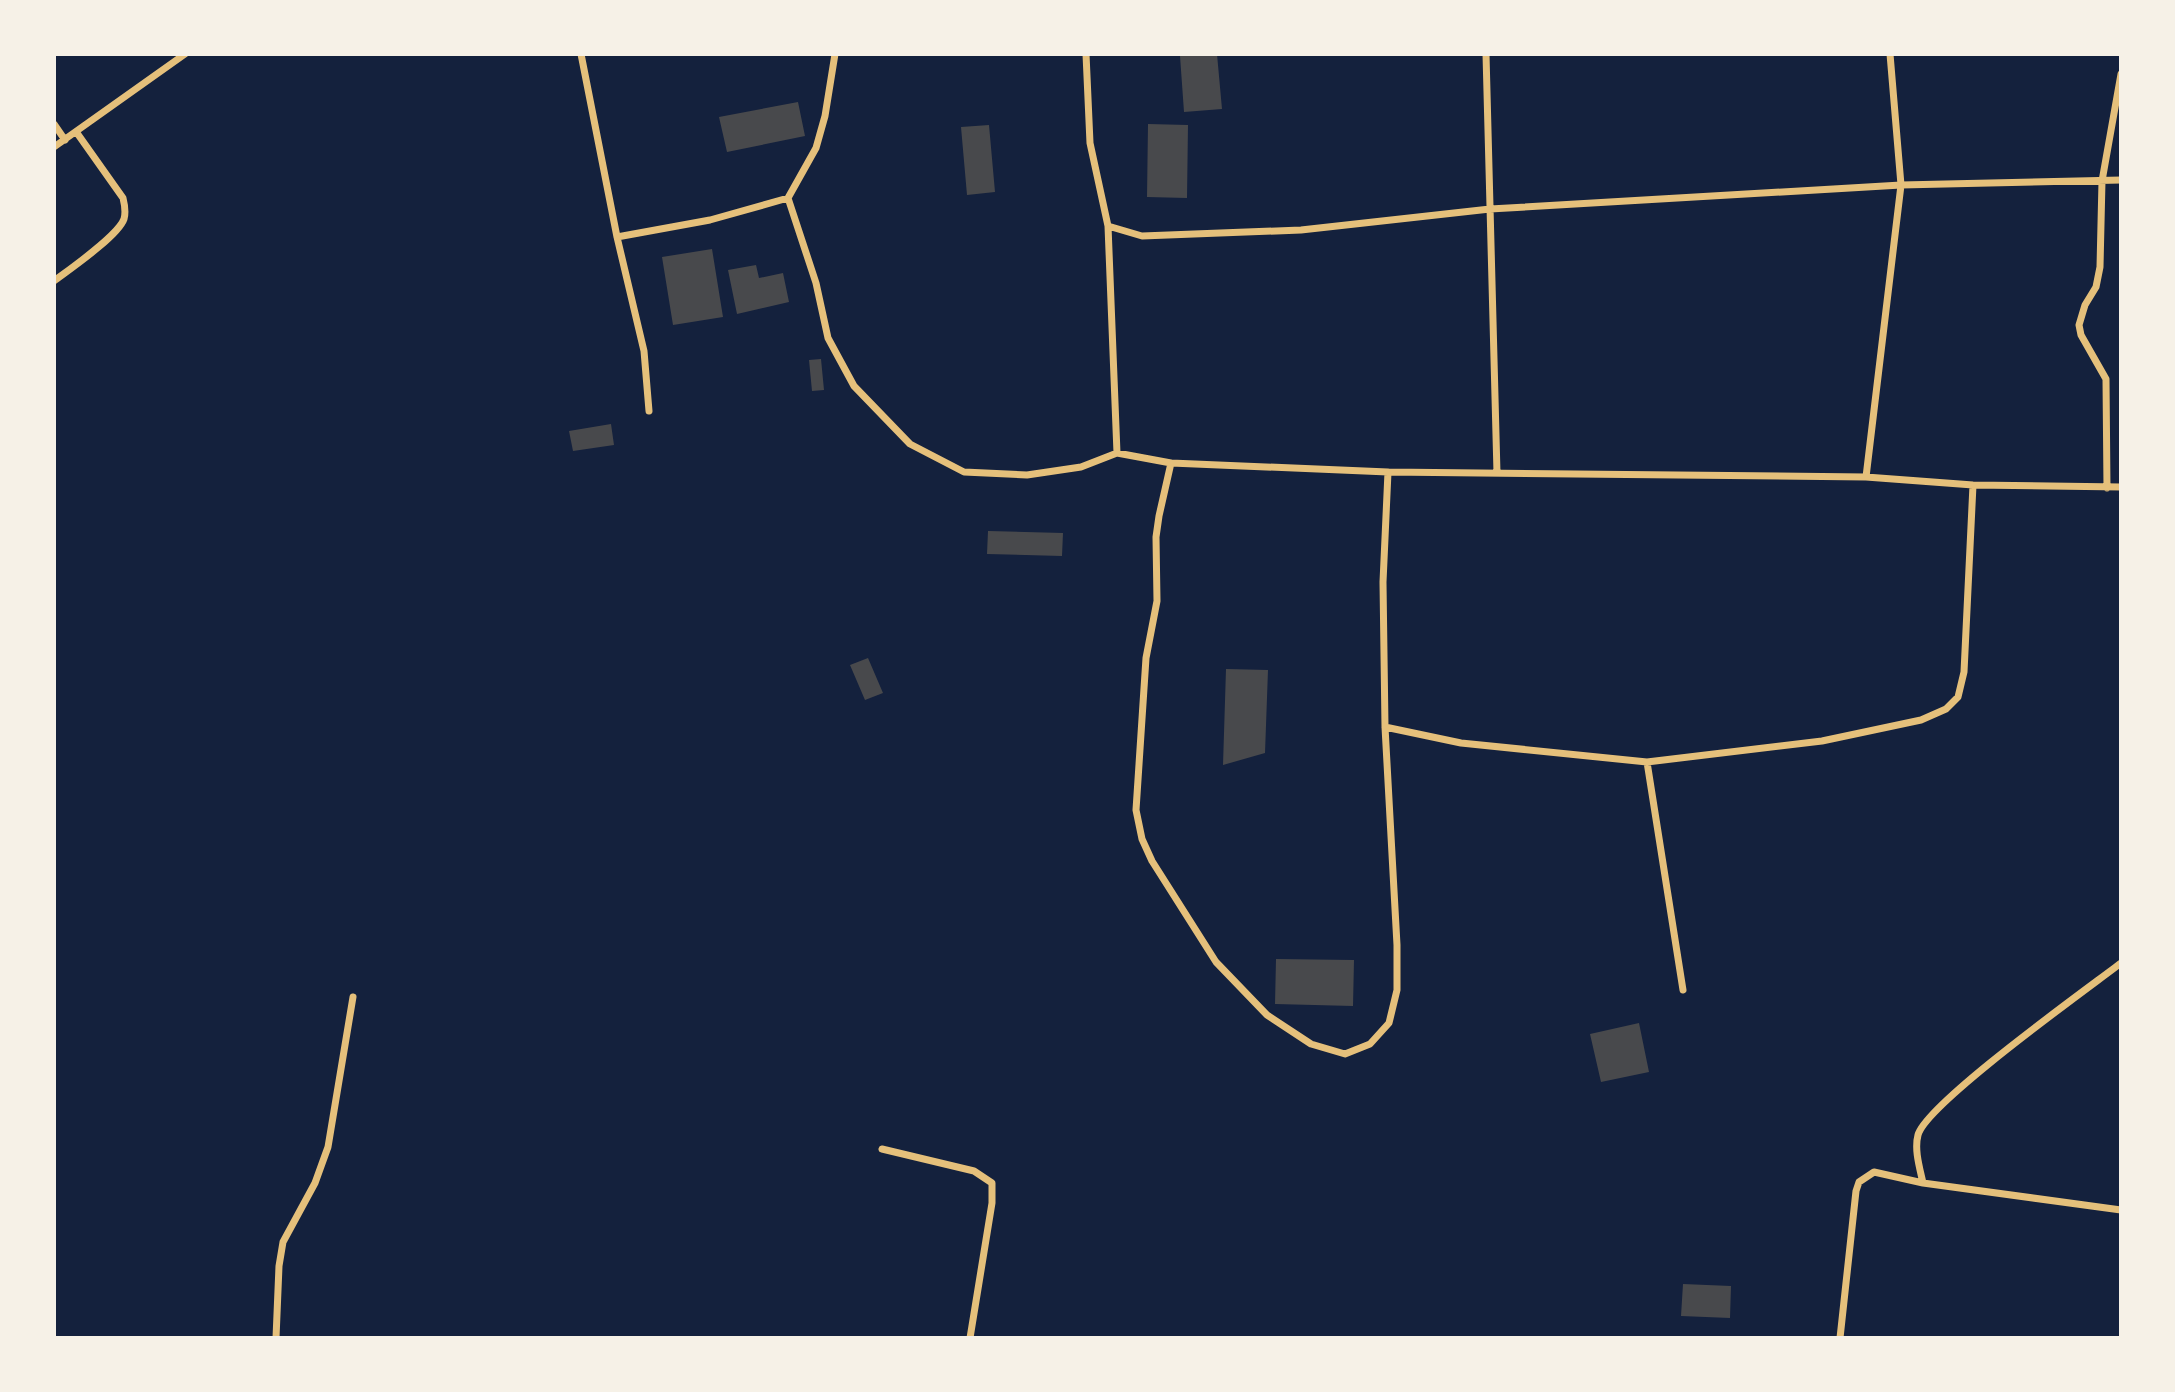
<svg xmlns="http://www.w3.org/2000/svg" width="2175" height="1392" font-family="'Sofia Sans Condensed',sans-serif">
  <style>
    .building { fill: #48494c }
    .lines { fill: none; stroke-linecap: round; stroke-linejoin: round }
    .minor { stroke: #e5c07b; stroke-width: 7 }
  </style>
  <rect width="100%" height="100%" fill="#14213d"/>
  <path class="building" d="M1217 54 1222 109 1184 112 1180 56Z
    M798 102 805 136 727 152 719 117Z
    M1148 124 1188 125 1187 198 1147 197Z
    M989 125 995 192 967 195 961 127Z
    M712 249 723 317 673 325 662 257Z
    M756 265 759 278 783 273 789 302 737 314 728 270Z
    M821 359 824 390 812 391 809 360Z
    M611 424 614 445 573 451 569 431Z
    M988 531 1063 533 1062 556 987 554Z
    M868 658 883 693 865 700 850 665Z
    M1226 669 1268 670 1265 753 1223 765Z
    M1276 959 1354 960 1353 1006 1275 1004Z
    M1639 1023 1649 1072 1601 1082 1590 1034Z
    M1683 1284 1731 1286 1730 1318 1681 1316Z"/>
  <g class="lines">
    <path class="minor" d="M581 54 617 237 644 351 649 411
      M1086 54 1090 143 1108 226 1142 236 1301 230 1490 209 1901 185 2121 180
      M1486 54 1497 473
      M54 124 65 140
      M54 147 185 54
      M788 198 816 148 825 116 835 54
      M1108 226 1117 453 1171 463 1388 472
      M617 237 710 220 788 198 816 283 828 338 854 386 910 444 964 472 1027 475 1081 467 1117 453
      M54 281C70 269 118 236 124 219 126 212 125 206 123 198L77 133
      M1171 463 1159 516 1156 537 1157 601 1146 658 1136 810 1142 839 1152 861 1216 962 1267 1015 1311 1044 1345 1054 1370 1044 1389 1023 1397 990V945L1385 727 1383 582 1388 472 1866 477 1973 485 2121 487
      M1866 477 1901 185 1890 54
      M2107 488 2106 379 2081 335 2079 325 2085 305 2096 287 2100 267 2102 181 2121 74
      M1385 727 1461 743 1647 762 1822 741 1921 720 1946 709 1958 697 1964 672 1973 485
      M1647 762 1683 990
      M882 1149 974 1171 992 1183V1203L970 1338
      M1923 1183C1920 1169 1914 1150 1918 1135 1926 1104 2087 989 2121 963
      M276 1338 279 1266 283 1242 315 1183 328 1147 353 997
      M1840 1338 1856 1191 1859 1182 1874 1172 1923 1183 2121 1210"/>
  </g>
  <rect width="2175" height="1392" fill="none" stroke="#f6f1e7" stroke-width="112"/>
</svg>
